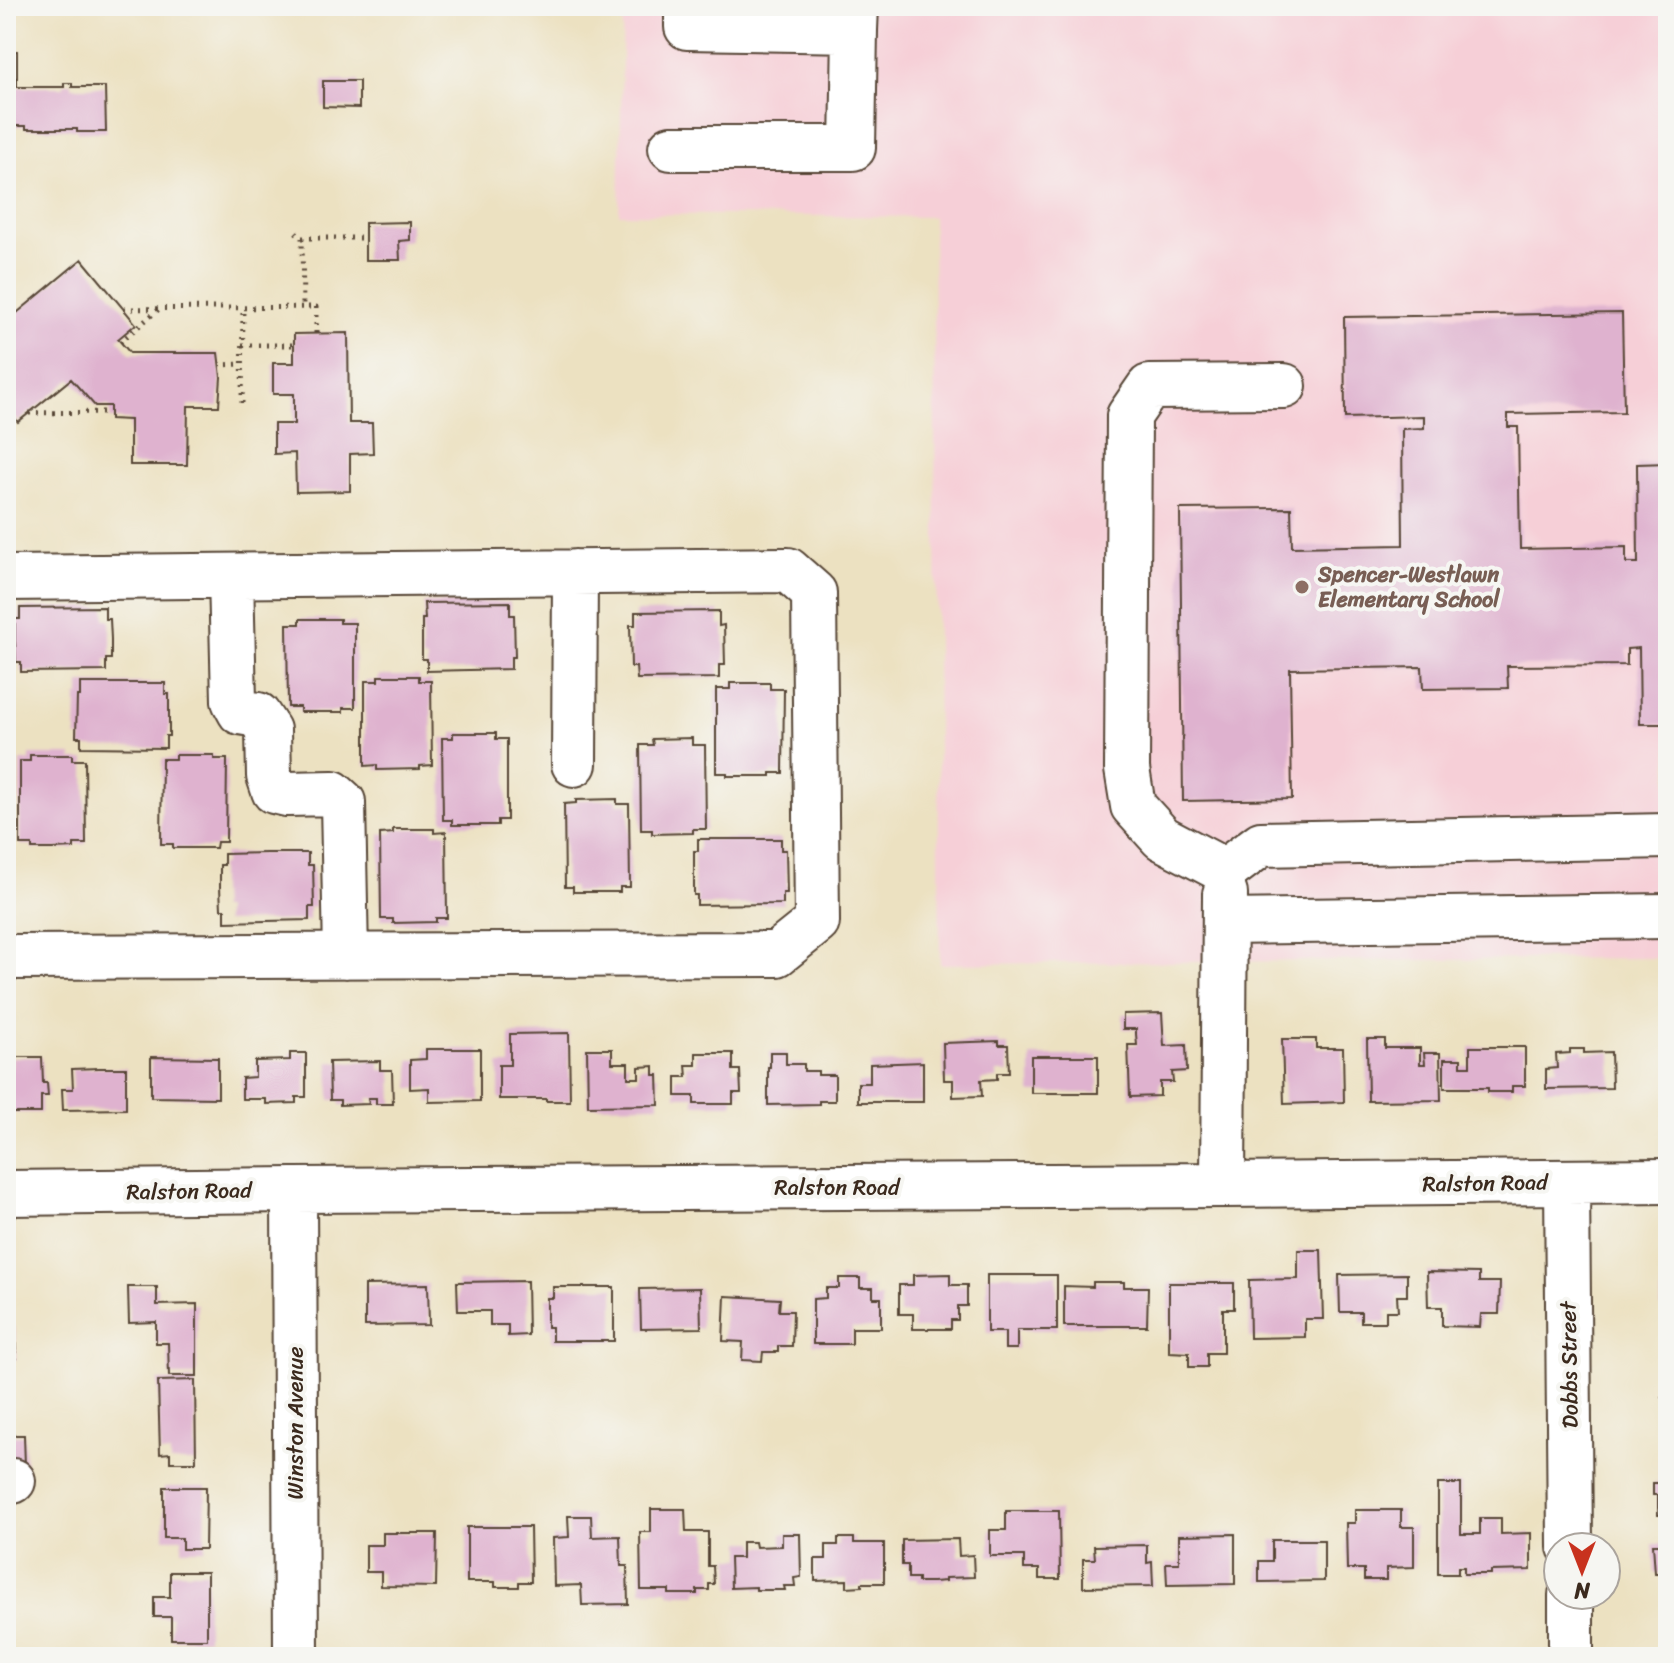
<svg xmlns="http://www.w3.org/2000/svg" width="1674" height="1663" font-family="Sriracha,sans-serif">
  <style>
    .built { fill: #f6cfd7 }
    .building { fill: #dfb2cf }
    .lines { fill: none; stroke-linecap: round; stroke-linejoin: round }
    .minor-casing { stroke: #564536; stroke-width: 48 }
    .path { stroke: #564536; stroke-width: 5; stroke-dasharray: 2 6; stroke-linecap: butt }
    .minor { stroke: #fff; stroke-width: 44 }
    .education-dot { fill: #8d6e63; stroke: #f6f6f2; stroke-width: 3 }
    .labels { text-anchor: middle; dominant-baseline: central; stroke-width: 8; stroke-linejoin: round; paint-order: stroke }
    .education-label { font-size: 22px; font-weight: bold; fill: #785e54; stroke: #f6f6f2; text-anchor: start }
    .street-label { font-size: 22px; fill: #3b2a1e; stroke: #f6f6f2 }
  </style>
  <rect width="100%" height="100%" fill="#f6f6f2"/>
  <filter id="ink" filterUnits="userSpaceOnUse"><feTurbulence type="fractalNoise" baseFrequency=".0125" numOctaves="2"/><feDisplacementMap in="SourceGraphic" scale="16" xChannelSelector="R" yChannelSelector="G"/><feConvolveMatrix kernelMatrix="1 2 1 2 8 2 1 2 1" color-interpolation-filters="sRGB"/></filter>
  <filter id="wash" filterUnits="userSpaceOnUse"><feTurbulence type="fractalNoise" baseFrequency=".006" numOctaves="4" result="noise"/><feDisplacementMap in="SourceGraphic" scale="32" xChannelSelector="R" yChannelSelector="G"/><feGaussianBlur stdDeviation="1.8" result="paint"/><feColorMatrix in="noise" values="0 0 0 0 0 0 0 0 0 0 0 0 0 0 0 0 0 1.4 0 .05"/><feComposite in="paint" operator="in"/></filter>
  <g filter="url(#wash)">
    <rect width="100%" height="100%" fill="#ece1c1"/>
    <path class="built" d="M623 6H1668V958L940 964 933 217 619 214Z"/>
    <g id="blocks">
      <path class="building" d="M6 51H17V87H64V83H72V87H105L106 132H77V129H26V126H6Z
        M323 81H359V108L323 107Z
        M410 222V240L399 241 400 260H365V223Z
        M82 259 136 324 118 339 130 353H218L221 377 219 406H188L187 465H130V420L110 419V406H95L71 379 18 422 6 407V322Z
        M1622 313 1624 412 1508 414V427H1518L1520 549 1626 547V563H1638L1637 464 1668 463V724H1640L1639 648 1627 649V665L1507 666 1508 688 1423 689 1422 667 1290 669 1292 799 1183 801 1180 509 1291 508 1292 547 1403 545 1402 429 1424 428V416L1345 418 1344 317Z
        M348 333 349 423H372L373 453 350 454V491L296 492 295 453 274 454V424H294V394H273V363H294V334Z
        M510 602V615H514L515 657H511V669L427 671V659H422V619H425L424 603Z
        M105 607V619H110L111 639V659H106V671L21 672V662H16L15 641V619H20V608Z
        M719 611V626L724 625 725 665H719V678L637 679 636 667H631L630 625H635V612Z
        M300 619H340V623H355V708H343V712H300V707H288L287 624H300Z
        M378 676H419V681H431L432 765 420 766V769L377 770V765L365 766V681H378Z
        M80 683H165V694H169V736H166V748L81 747V737H76L77 696H80Z
        M730 683H770V689H784L783 773H771V776H727V773H716V689H730Z
        M453 733H496V739H507V820H498V825H452V820H443L442 738H453Z
        M692 738V745H705L706 829H693V833L652 834V830H641L640 745H653L652 739Z
        M30 755H72V760H85L86 844H74V848L53 849H32V845H20V761H30Z
        M175 755H214V759H227L226 842H217L216 848H173V844H161L162 759H175Z
        M617 799V804H629L630 887H620V892H573V887H565L564 804 576 803V800Z
        M6 821H9L10 891V906H6Z
        M393 829H434V833L446 832 447 918H436V922L393 923V919H381L380 834 393 833Z
        M698 839H781V850H786L787 893H783V904L697 905V895H694V851H698Z
        M267 853H308V865H313L314 907H309V920L225 922V909H221L220 887V865H224V854Z
        M1162 1013 1164 1046 1186 1045 1187 1071 1172 1072 1173 1082H1160V1096L1130 1097 1128 1045H1137L1136 1034V1029H1123V1014Z
        M569 1033 570 1101H546V1099H499V1065H510V1034Z
        M1282 1039H1316V1048H1343L1344 1102 1284 1104Z
        M1367 1039H1385V1048H1420V1064H1425L1424 1053H1440L1441 1100 1368 1101Z
        M999 1041V1045H1008L1009 1073H997V1079L981 1080 982 1096 953 1097V1080H944L943 1043Z
        M1470 1047H1525V1086H1512V1092H1488V1088H1444V1059H1461V1066H1470Z
        M426 1049H480V1101L429 1102V1088L410 1089V1060L426 1059Z
        M587 1049H612V1063H628V1078H639V1067L654 1066V1075H658L659 1105 588 1106Z
        M1570 1049H1584V1053L1611 1052 1612 1088 1546 1089V1069L1557 1068 1556 1054 1570 1053Z
        M770 1052H786V1064H804V1071H818V1075H835V1101H819V1104L768 1105V1067H770Z
        M290 1053H306V1097H296V1103L266 1104V1099H242V1078L255 1077V1061L290 1060Z
        M696 1053H733V1070H740L741 1093H733V1104H694V1096H676V1077H687L686 1065H696Z
        M1031 1056H1098V1093H1031Z
        M12 1057H42L43 1083H47L48 1096H41V1113H6V1068H12Z
        M151 1057 218 1058V1098L151 1097Z
        M380 1061V1070H392L393 1104H376V1098H368L369 1104 340 1105V1100H330L329 1062Z
        M923 1062V1102H858V1083H870V1064Z
        M99 1068H126V1109L63 1110 62 1089H73L72 1069Z
        M1298 1250H1321L1323 1319H1305V1337L1250 1338 1249 1280 1298 1279Z
        M1668 1253V1309H1661V1280H1664V1254Z
        M1427 1272 1479 1273V1282H1500L1499 1314H1481L1480 1327 1442 1326V1307H1428Z
        M950 1274V1285H967V1306H958V1320H951V1329H913V1314H899V1285H913V1275Z
        M1407 1274V1296H1397L1398 1311H1386V1322H1361V1312H1340L1339 1275Z
        M987 1275H1057V1330H1017V1349H1005V1332H987Z
        M839 1278H860V1288H873V1298H881V1328H852V1344H813V1299L826 1298V1288H839Z
        M527 1281 528 1335 508 1336V1325H490V1311H458L457 1282Z
        M1093 1282H1124V1287H1148L1147 1326H1064V1286L1093 1287Z
        M1169 1283H1234V1309H1223V1353H1207V1367H1189V1353L1169 1352Z
        M428 1284 429 1325 365 1326V1285Z
        M128 1287H157V1305L197 1304V1376H169L168 1343H156V1322L129 1323Z
        M553 1287H614V1341H552V1327H547V1298H553Z
        M700 1288 701 1328 641 1329 640 1289Z
        M725 1296 780 1299 779 1311H793L792 1346H778V1352H763L762 1361 742 1360 743 1342 723 1341Z
        M6 1326H15L16 1360H6Z
        M195 1380 196 1462H170V1453L160 1454 158 1381Z
        M1662 1381H1668V1399H1662Z
        M6 1435H24L25 1466H6Z
        M1659 1447H1668V1515H1658V1495H1653V1483H1659Z
        M1438 1484H1461V1534H1480V1518H1501V1534L1531 1533V1570L1491 1571V1574H1464V1567H1458V1574H1438Z
        M164 1487H206L205 1549H182V1538H164Z
        M651 1509H685L686 1532H708V1566H713L714 1584H709V1590H697V1594H669V1590H641L640 1532H651Z
        M1355 1510H1401V1527H1414V1567L1386 1568V1580H1364V1569H1347L1346 1523H1355Z
        M1006 1511H1059L1060 1579H1039V1569H1024V1556H990V1530H1006Z
        M568 1516H591L592 1537 620 1536 621 1566H627L628 1604 582 1605 581 1585 554 1586 553 1538 569 1537Z
        M467 1527H530L531 1582H519V1587H495V1582H467Z
        M383 1533H437L436 1587 381 1586V1572H366V1545H383Z
        M782 1534H800L801 1577 794 1578 795 1586H784L785 1590H756V1587L731 1588 730 1558H742V1542H755L756 1547 782 1546Z
        M1235 1534V1584L1167 1585 1166 1563H1179V1535Z
        M838 1538H854V1543H884V1583H862V1586L847 1587V1580L815 1581V1559H826V1545H838Z
        M958 1539 959 1556 973 1555 974 1577 945 1578V1581L933 1582H918V1578H908V1565H902V1540Z
        M1272 1540H1324V1581L1259 1582V1561H1272Z
        M1653 1544H1668V1573H1655Z
        M1147 1545V1563L1152 1562 1153 1586 1083 1587V1559H1095L1094 1546Z
        M170 1572H207V1639H171V1617H154V1597H170Z"/>
    </g>
  </g>
  <g filter="url(#ink)">
    <use href="#blocks" fill-opacity="0" stroke="#564536" stroke-width="2"/>
    <g class="lines">
      <g class="minor-casing">
        <path id="minor" d="M687 6V27L855 30 856 6
          M671 148H853L855 30
          M1284 386 1149 387 1129 416 1127 769 1133 806 1162 838 1225 871 1261 844 1668 836
          M231 576 234 701 240 712 258 715 268 730 269 776 274 791 287 794 333 793 343 802 346 956
          M6 578 788 570 814 593 817 922 777 954 6 957
          M574 764 575 572
          M1225 922 1668 916
          M1567 1182 1570 1547
          M1223 1185 1225 894
          M294 1190 296 1657
          M6 1193 294 1190 1223 1185 1668 1181
          M6 1481H13
          M1571 1595V1657"/>
      </g>
      <path class="path" d="M296 232 302 238 303 307
        M302 238H365
        M124 309 316 307V334
        M120 342 159 309
        M242 345H294
        M219 365 242 364
        M242 403 243 308
        M29 413 110 412
        M6 415 10 412"/>
      <use href="#minor" class="minor"/>
    </g>
  </g>
  <circle class="education-dot" cx="1302" cy="587" r="8"/>
  <g class="labels">
    <g class="education-label">
      <text x="1318" y="574">Spencer-Westlawn<tspan x="1318" dy="25">Elementary School</tspan></text>
    </g>
    <g class="street-label">
      <text transform="translate(1485 1183) rotate(-1)">Ralston Road</text>
      <text x="837" y="1187">Ralston Road</text>
      <text transform="translate(189 1191) rotate(-1)">Ralston Road</text>
      <text transform="translate(1569 1365) rotate(-91)">Dobbs Street</text>
      <text transform="translate(295 1423) rotate(-90)">Winston Avenue</text>
    </g>
  </g>
  <rect width="1674" height="1663" fill="none" stroke="#f6f6f2" stroke-width="32"/>
  <g transform="translate(1582 1571) rotate(180)"><circle r="38" fill="#f6f6f2" stroke="#aba49d" stroke-width="2"/>
  <path d="M0-6L14 30L0 20L-14 30Z" fill="#c8321e"/>
  <text y="-12" font-size="22" font-weight="bold" text-anchor="middle" fill="#3b2a1e">N</text>
  </g>
</svg>
